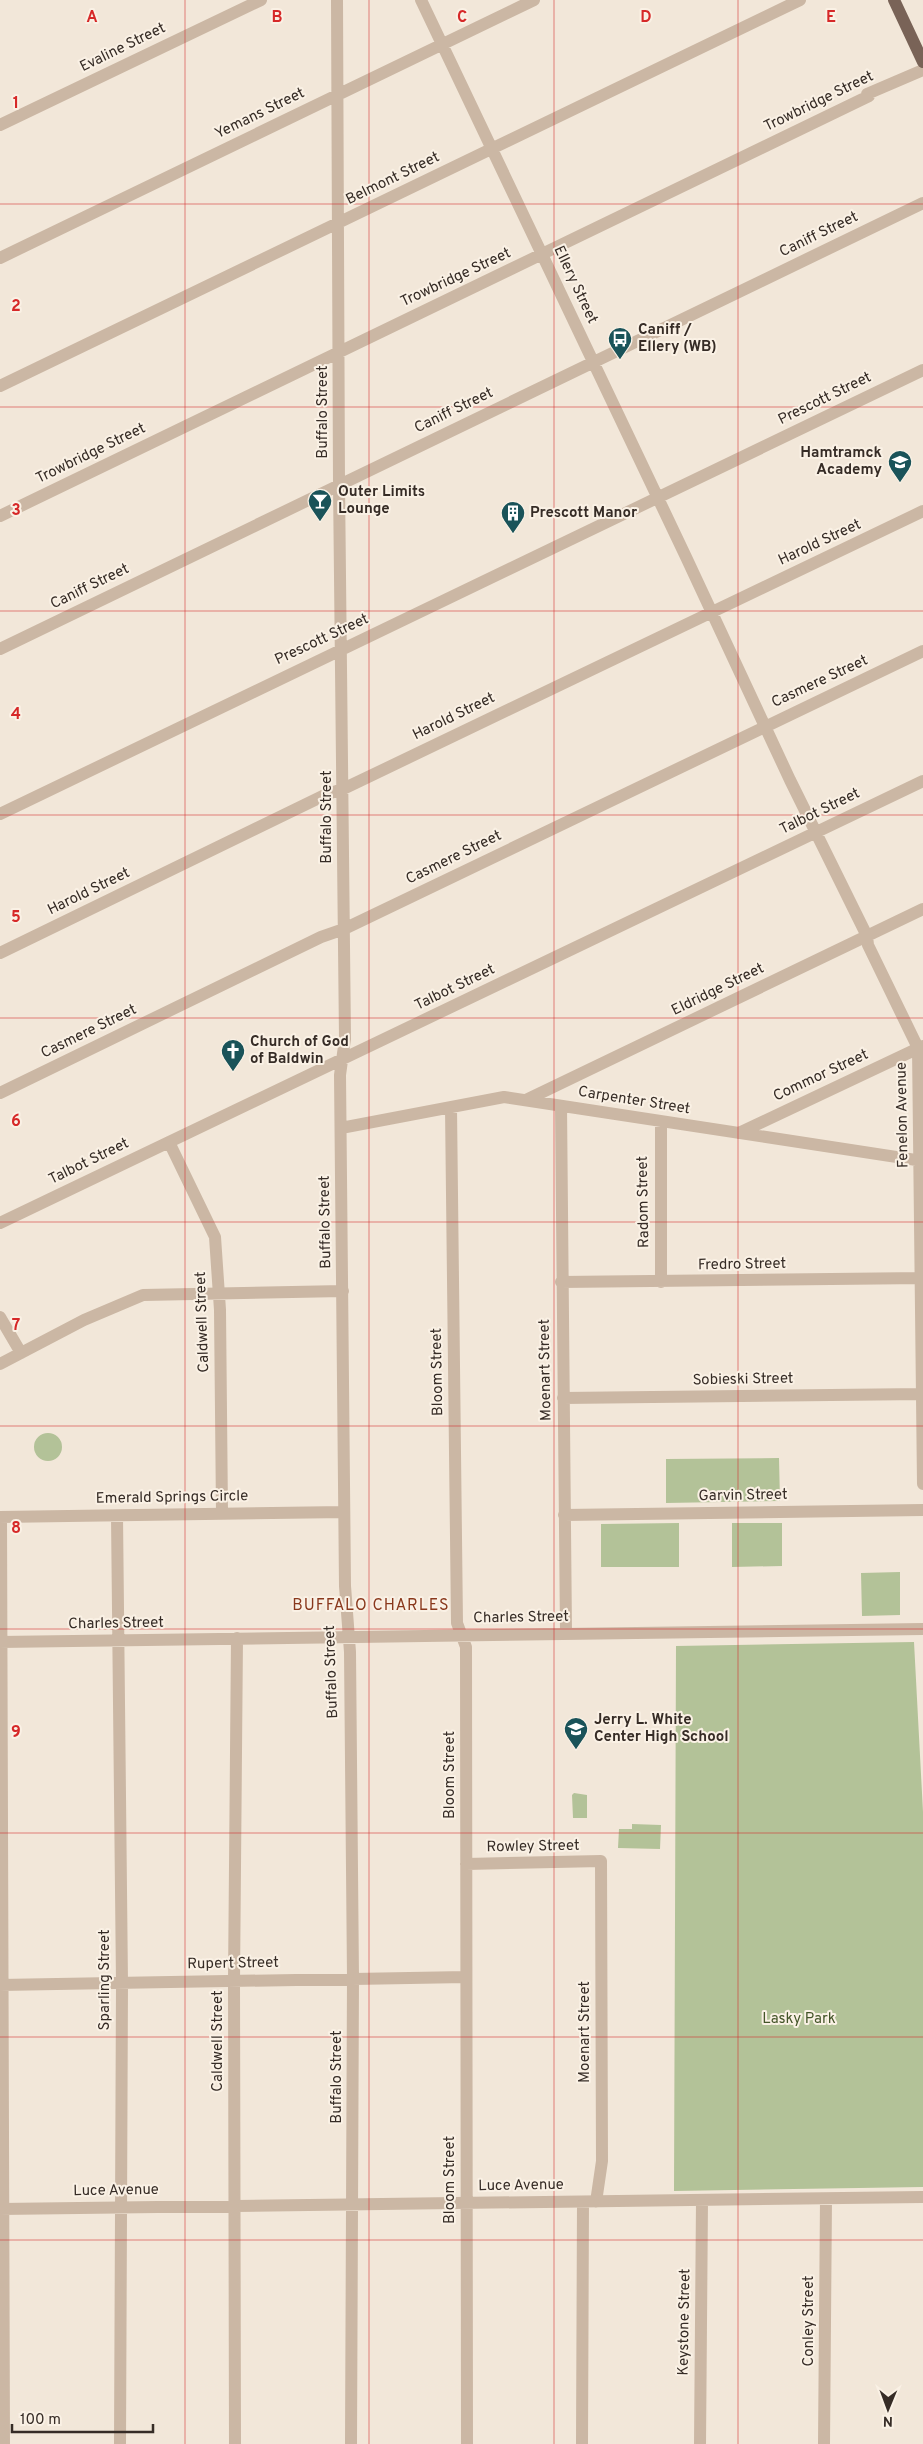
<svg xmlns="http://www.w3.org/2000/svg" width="923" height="2444" font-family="Overpass,sans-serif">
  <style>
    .green { fill: #b3c298 }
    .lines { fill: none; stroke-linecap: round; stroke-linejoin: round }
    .minor { stroke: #cbb7a4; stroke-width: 12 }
    .major { stroke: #796357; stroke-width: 12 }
    .grid { fill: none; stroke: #d62828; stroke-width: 1; stroke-opacity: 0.55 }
    .labels { text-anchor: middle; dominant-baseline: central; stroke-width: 4; stroke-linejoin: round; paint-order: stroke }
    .street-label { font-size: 15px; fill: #362c26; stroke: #faf1e5 }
    .poi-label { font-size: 15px; font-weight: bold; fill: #362c26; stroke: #faf1e5; text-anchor: start }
    .park-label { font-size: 15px; fill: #445529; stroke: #faf1e5 }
    .neighbourhood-label { font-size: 16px; letter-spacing: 1px; fill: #89381c; stroke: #faf1e5 }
    .grid-label { font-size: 16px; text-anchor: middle; font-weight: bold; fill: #d62828; stroke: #faf1e5; stroke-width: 4; stroke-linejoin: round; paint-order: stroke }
  </style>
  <rect width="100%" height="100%" fill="#f2e7d9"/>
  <path class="green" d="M34 1447a14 14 0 1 1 28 0a14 14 0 1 1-28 0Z
    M779 1458 780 1501 666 1503V1459Z
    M679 1523V1567H601V1524Z
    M732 1523H782V1566L732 1567Z
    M900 1572V1615L862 1616 861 1573Z
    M914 1642 923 1812V2187L674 2191 676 1646Z
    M574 1793 587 1795V1818H573L572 1795Z
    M632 1824 661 1825 660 1849 618 1848 619 1829H632Z"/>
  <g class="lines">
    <path class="minor" d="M337 0 339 484 345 1039 340 1075 345 1586 350 1652 353 1978 351 2444
      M421 0 686 557 790 780 867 936 868 945 918 1048 923 1484
      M0 125 261 0
      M0 258 534 0
      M0 386 800 0
      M0 516 869 96 867 94 923 70
      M0 649 923 203
      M0 814 923 370
      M0 953 327 794 343 789 923 511
      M0 1093 321 937 344 929 923 651
      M526 1100 923 909
      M561 1106 566 1633
      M451 1108 457 1623 466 1647 467 2444
      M661 1122V1282
      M341 1128 504 1097 923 1161
      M739 1133 923 1046
      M169 1142 215 1237 220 1310 222 1513
      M0 1223 923 781
      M561 1282 923 1278
      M0 1317 21 1353
      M0 1364 84 1320 143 1295 343 1291
      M563 1398 923 1394
      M564 1515 923 1510
      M117 1516 122 1983 120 2444
      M0 1517 344 1512
      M1 1517 4 2444
      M0 1642 923 1629
      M466 1864 601 1861 602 2161 596 2202
      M0 1985 466 1977
      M0 2209 923 2197
      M235 2444 234 1981 237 1638
      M582 2444 583 2202
      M700 2444 702 2201
      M824 2444 826 2199"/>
    <path class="major" d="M894 0 923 62"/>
  </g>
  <path class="grid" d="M185 0V2444M369 0V2444M554 0V2444M738 0V2444M0 204H923M0 407H923M0 611H923M0 815H923M0 1018H923M0 1222H923M0 1426H923M0 1629H923M0 1833H923M0 2037H923M0 2240H923"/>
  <defs>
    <g id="bus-pin" transform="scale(1.25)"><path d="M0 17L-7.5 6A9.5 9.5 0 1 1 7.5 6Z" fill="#1a5359" stroke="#faf1e5"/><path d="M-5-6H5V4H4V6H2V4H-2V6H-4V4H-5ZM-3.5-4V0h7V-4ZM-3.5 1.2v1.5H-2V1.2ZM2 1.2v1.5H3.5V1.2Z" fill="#fff"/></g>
    <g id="school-pin" transform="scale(1.25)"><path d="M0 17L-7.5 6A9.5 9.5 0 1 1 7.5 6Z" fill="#1a5359" stroke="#faf1e5"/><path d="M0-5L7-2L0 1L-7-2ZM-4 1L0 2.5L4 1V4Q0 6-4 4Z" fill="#fff"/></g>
    <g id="bar-pin" transform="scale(1.25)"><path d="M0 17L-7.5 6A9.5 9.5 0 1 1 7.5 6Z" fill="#1a5359" stroke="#faf1e5"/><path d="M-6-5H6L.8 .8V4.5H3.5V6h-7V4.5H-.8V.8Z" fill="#fff"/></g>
    <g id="building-pin" transform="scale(1.25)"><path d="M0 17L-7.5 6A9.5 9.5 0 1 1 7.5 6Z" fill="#1a5359" stroke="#faf1e5"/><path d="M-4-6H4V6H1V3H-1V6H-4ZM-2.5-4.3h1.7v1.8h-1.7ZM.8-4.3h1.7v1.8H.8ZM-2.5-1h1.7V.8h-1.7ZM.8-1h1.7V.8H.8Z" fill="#fff"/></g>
    <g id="church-pin" transform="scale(1.25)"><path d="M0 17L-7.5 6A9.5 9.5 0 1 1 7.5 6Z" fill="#1a5359" stroke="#faf1e5"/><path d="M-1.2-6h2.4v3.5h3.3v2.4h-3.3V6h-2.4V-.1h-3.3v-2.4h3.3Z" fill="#fff"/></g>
  </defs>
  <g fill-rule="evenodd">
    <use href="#bus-pin" x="620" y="339"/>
    <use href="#school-pin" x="900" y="462"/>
    <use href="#bar-pin" x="320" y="501"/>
    <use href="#building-pin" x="513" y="513"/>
    <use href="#church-pin" x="233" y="1051"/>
    <use href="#school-pin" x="576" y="1729"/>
  </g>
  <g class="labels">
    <g class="street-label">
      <text transform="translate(123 48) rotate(-26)">Evaline Street</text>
      <text transform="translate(819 102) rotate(-26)">Trowbridge Street</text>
      <text transform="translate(260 114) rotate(-26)">Yemans Street</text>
      <text transform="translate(393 179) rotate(-26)">Belmont Street</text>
      <text transform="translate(819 235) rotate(-26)">Caniff Street</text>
      <text transform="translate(456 278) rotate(-25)">Trowbridge Street</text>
      <text transform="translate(575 285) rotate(65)">Ellery Street</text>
      <text transform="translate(825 399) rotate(-26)">Prescott Street</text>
      <text transform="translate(454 411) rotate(-26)">Caniff Street</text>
      <text transform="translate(323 412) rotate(-90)">Buffalo Street</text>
      <text transform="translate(91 454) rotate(-26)">Trowbridge Street</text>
      <text transform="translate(820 543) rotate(-25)">Harold Street</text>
      <text transform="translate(90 587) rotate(-26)">Caniff Street</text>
      <text transform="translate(322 640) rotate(-25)">Prescott Street</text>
      <text transform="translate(820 682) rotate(-25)">Casmere Street</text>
      <text transform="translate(454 717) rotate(-26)">Harold Street</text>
      <text transform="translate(820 812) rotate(-26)">Talbot Street</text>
      <text transform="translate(327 817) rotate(-90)">Buffalo Street</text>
      <text transform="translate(454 858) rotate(-26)">Casmere Street</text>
      <text transform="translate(89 892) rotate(-26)">Harold Street</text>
      <text transform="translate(455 988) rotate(-26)">Talbot Street</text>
      <text transform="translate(718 990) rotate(-26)">Eldridge Street</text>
      <text transform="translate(89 1032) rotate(-26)">Casmere Street</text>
      <text transform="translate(821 1076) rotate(-25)">Commor Street</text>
      <text transform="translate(634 1101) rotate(9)">Carpenter Street</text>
      <text transform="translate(903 1115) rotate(-91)">Fenelon Avenue</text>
      <text transform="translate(89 1162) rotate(-26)">Talbot Street</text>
      <text transform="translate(644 1202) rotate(-91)">Radom Street</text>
      <text transform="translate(326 1222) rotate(-91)">Buffalo Street</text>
      <text transform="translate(742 1265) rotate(-1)">Fredro Street</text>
      <text transform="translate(203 1322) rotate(-92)">Caldwell Street</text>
      <text transform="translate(546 1370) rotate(-91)">Moenart Street</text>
      <text transform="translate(438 1372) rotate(-91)">Bloom Street</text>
      <text transform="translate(743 1380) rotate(-1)">Sobieski Street</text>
      <text transform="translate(743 1496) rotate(-1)">Garvin Street</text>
      <text transform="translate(172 1498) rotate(-1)">Emerald Springs Circle</text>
      <text transform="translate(521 1618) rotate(-1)">Charles Street</text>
      <text transform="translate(116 1624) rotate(-1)">Charles Street</text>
      <text transform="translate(332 1672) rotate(-92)">Buffalo Street</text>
      <text transform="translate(450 1775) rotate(-90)">Bloom Street</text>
      <text transform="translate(533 1847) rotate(-1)">Rowley Street</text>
      <text transform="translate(233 1964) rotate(-1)">Rupert Street</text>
      <text transform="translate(105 1980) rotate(-90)">Sparling Street</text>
      <text transform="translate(585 2032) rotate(-90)">Moenart Street</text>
      <text transform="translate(218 2041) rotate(-90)">Caldwell Street</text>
      <text transform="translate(337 2077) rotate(-90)">Buffalo Street</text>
      <text transform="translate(450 2180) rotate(-90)">Bloom Street</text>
      <text transform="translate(521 2186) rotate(-1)">Luce Avenue</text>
      <text transform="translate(116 2191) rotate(-1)">Luce Avenue</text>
      <text transform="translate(809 2321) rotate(-90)">Conley Street</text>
      <text transform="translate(685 2322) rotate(-89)">Keystone Street</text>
    </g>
    <g class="poi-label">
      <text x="638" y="330">Caniff /<tspan x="638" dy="17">Ellery (WB)</tspan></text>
      <text x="882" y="453" text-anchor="end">Hamtramck<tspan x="882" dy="17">Academy</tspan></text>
      <text x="338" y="492">Outer Limits<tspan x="338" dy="17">Lounge</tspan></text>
      <text x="530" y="513">Prescott Manor</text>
      <text x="250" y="1042">Church of God<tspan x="250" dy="17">of Baldwin</tspan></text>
      <text x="594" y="1720">Jerry L. White<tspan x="594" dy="17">Center High School</tspan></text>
    </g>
    <g class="park-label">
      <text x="799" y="2019">Lasky Park</text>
    </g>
    <g class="neighbourhood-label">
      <text x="371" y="1606">BUFFALO CHARLES</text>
    </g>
  </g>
  <g class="grid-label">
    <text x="92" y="22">A</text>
    <text x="277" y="22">B</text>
    <text x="462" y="22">C</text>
    <text x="646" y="22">D</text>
    <text x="831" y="22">E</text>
    <text x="16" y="108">1</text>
    <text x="16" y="311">2</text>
    <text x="16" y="515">3</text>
    <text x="16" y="719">4</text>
    <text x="16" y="922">5</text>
    <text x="16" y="1126">6</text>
    <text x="16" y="1330">7</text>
    <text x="16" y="1533">8</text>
    <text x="16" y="1737">9</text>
  </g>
  <g transform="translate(888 2409) rotate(181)" stroke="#faf1e5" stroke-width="4" paint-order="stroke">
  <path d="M0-4L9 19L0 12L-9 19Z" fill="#362c26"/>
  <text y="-8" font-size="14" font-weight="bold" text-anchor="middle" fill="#362c26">N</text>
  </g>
  <path d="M12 2424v8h141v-8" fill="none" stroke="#362c26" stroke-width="2.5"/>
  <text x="20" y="2424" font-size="15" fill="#362c26" stroke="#faf1e5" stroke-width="4" paint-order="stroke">100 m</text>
</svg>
